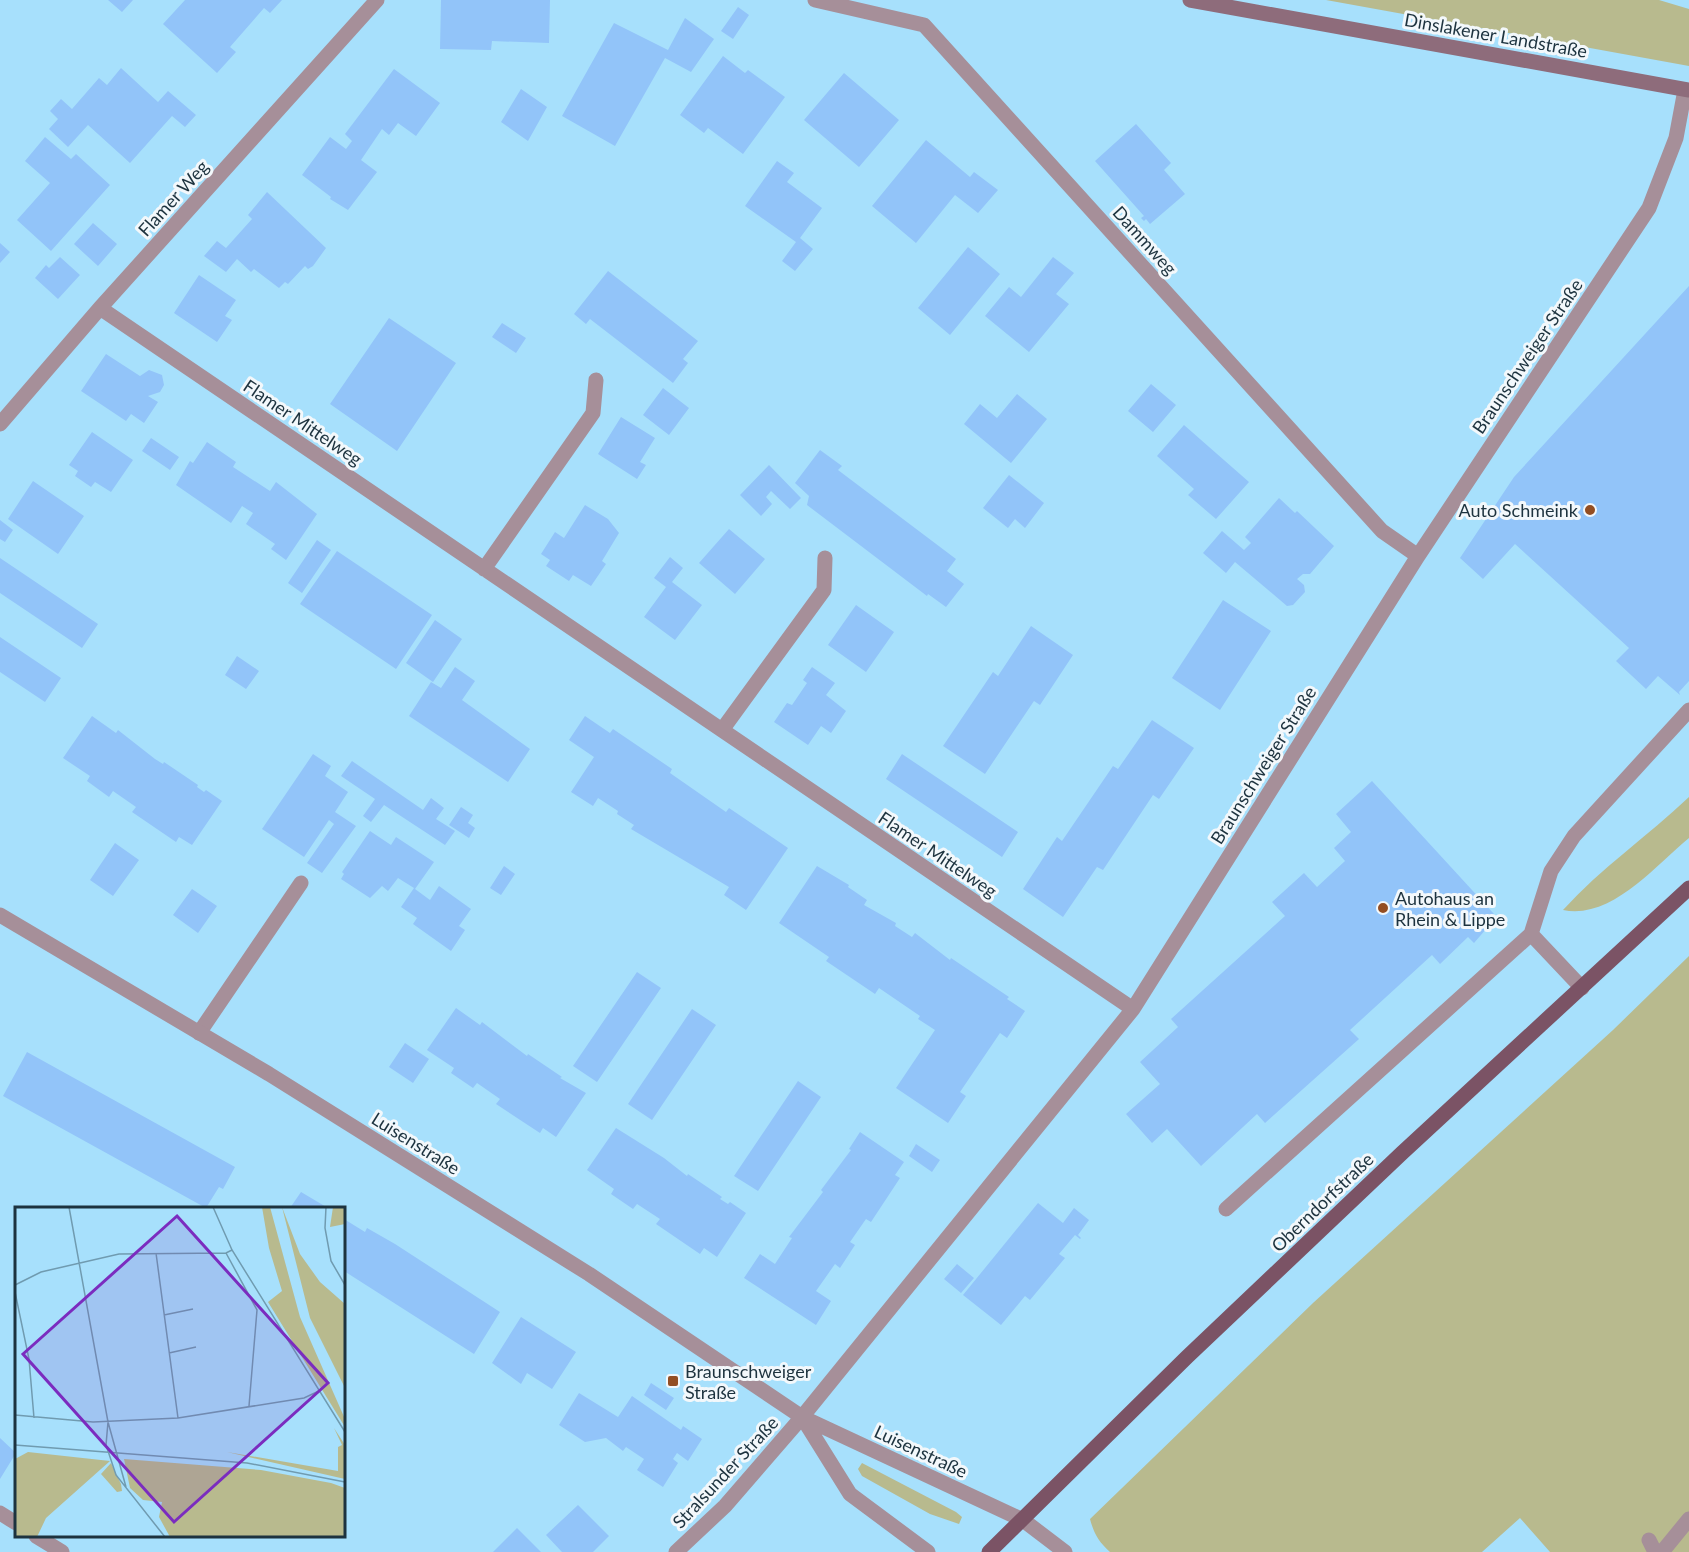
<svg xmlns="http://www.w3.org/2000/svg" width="1689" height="1552" font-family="Lato,sans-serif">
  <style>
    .green { fill: #b8ba8e }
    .building { fill: #92c4f9 }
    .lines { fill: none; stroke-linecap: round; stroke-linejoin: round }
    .service { stroke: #a68f99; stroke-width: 15 }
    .minor { stroke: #a68f99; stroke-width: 15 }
    .secondary { stroke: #8e6c7b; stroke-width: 15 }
    .primary { stroke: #7b5365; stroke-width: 15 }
    .poi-dot { fill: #934e23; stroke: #f3f8fb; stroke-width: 2 }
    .labels { text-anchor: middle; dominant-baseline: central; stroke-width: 6; stroke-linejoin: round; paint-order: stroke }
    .street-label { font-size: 18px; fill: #1d333f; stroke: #f3f8fb }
    .poi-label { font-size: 18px; fill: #1d333f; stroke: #f3f8fb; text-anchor: start }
    .inset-road { fill: none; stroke: #709bb0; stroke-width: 1.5 }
    .view { fill: #7b2cbf; fill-opacity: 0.15; stroke: #7b2cbf; stroke-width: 3 }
    .inset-edge { fill: none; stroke: #1d333f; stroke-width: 3 }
  </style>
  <rect width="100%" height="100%" fill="#a7e0fc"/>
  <path class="green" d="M1326 0H1659L1689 9V66Z
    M1689 797V838C1655 866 1611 920 1563 910 1601 868 1648 836 1689 797Z
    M1689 956V1552H1550L1520 1518 1482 1552H1110C1099 1542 1094 1534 1090 1519L1313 1303 1613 1030Z
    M862 1463 956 1512 962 1517 959 1524 930 1514 862 1476 858 1469Z"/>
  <path class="building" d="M108 0H133L122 12Z
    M185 0H282L270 13 264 8 230 47 236 52 217 73 163 24Z
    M441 0H550L549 43 492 41 491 50 440 49Z
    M738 7 749 15 733 39 721 31Z
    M685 18 714 39 691 72 665 58 615 146 562 116 614 23 668 50Z
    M723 56 745 73 748 70 785 97 743 154 708 128 704 133 680 115Z
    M121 68 158 102 168 91 196 115 185 127 172 116 130 163 88 125 68 147 49 129 58 119 50 111 61 99 72 109 99 78 107 85Z
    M394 69 440 103 416 136 398 123 389 135 382 129 361 160 377 172 348 210 330 199 331 197 302 175 330 137 346 149 352 141 345 134Z
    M844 73 899 120 859 167 804 120Z
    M521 89 547 107 528 141 501 122Z
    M1136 124 1171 163 1164 170 1185 194 1150 224 1146 219 1144 221 1141 218 1144 216 1095 161Z
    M45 137 71 159 76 154 110 185 51 251 17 220 50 183 25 161Z
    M926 140 970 177 974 172 998 190 978 213 955 195 916 243 872 206Z
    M777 161 794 173 787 182 822 208 800 238 813 249 795 271 782 261 796 242 745 206Z
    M267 192 326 248 313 266 308 269 305 266 288 284 285 282 279 288 254 269 251 272 237 259 226 272 204 256 217 241 226 248 252 219 248 215Z
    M93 223 117 244 98 266 74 244Z
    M0 243 10 252 0 263Z
    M968 247 1000 274 950 335 918 308Z
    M60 257 80 275 58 299 35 278 46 265 49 268Z
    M1053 257 1074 273 1056 294 1069 304 1029 352 985 316 1009 287 1021 297Z
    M608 271 698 341 683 359 688 363 673 383 590 319 586 324 574 314Z
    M199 275 236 300 225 316 232 320 217 342 174 313Z
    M1689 286V681L1679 692 1680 695 1658 676 1646 689 1616 661 1629 648 1515 544 1483 579 1460 558 1514 477Z
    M389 318 456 363 397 451 330 404Z
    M502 323 526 338 516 353 492 337Z
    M106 354 140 376 149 370 162 375 164 385 160 392 148 396 158 402 144 423 131 414 126 421 81 391Z
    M1151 384 1176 405 1153 432 1128 411Z
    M663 388 689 408 669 435 643 415Z
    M1017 394 1047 419 1011 463 964 424 980 404 997 418Z
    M621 417 655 438 640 462 646 465 637 479 598 454Z
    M1184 425 1249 482 1216 519 1188 495 1194 489 1157 456Z
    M92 432 133 460 111 492 95 482 91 487 75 476 78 471 69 465Z
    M151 438 179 457 170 470 142 451Z
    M207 442 236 462 233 467 270 491 276 482 317 514 286 560 271 549 275 544 246 524 253 513 242 506 231 523 176 485 190 461 193 463Z
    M820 450 842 466 838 470 956 559 947 571 964 584 946 607 928 594 927 596 807 505 809 496 795 483Z
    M769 465 801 498 790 509 771 491 766 497 772 504 761 516 740 495Z
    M1009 475 1044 503 1025 528 1015 519 1008 528 983 508Z
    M33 481 84 516 58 554 8 519Z
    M1279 498 1295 513 1297 511 1334 546 1310 574H1303L1297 579 1304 585 1305 592 1293 605 1287 606 1235 562 1226 573 1203 553 1222 531 1244 550 1251 543 1245 537Z
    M585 505 608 519 619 533 602 561 606 564 591 586 573 575 569 581 546 566 550 560 541 554 555 532 564 538Z
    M0 520 13 530 5 542 0 539Z
    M729 529 765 559 735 594 699 563Z
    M317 540 331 550 302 593 288 583Z
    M337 551 432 615 396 669 300 604Z
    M670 557 683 568 672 582 702 605 675 640 644 617 666 587 654 578Z
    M0 558 98 624 82 648 0 593Z
    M1223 600 1271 631 1220 710 1172 678Z
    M856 605 894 632 866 672 828 645Z
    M435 620 462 639 433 682 406 663Z
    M1031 626 1073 655 1040 705 1034 701 985 774 943 746 993 672 998 676Z
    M0 637 61 678 45 702 0 672Z
    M237 656 259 671 246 689 225 675Z
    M455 667 475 681 462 700 530 749 508 782 409 716 431 682 441 688Z
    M812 667 835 683 826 695 846 711 831 733 821 726 808 745 774 722 787 703 792 705 807 683 803 680Z
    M92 716 116 733 118 730 155 759 163 764 164 762 198 785 197 787 204 792 206 790 222 801 192 845 179 837 176 842 132 812 136 807 113 791 109 797 87 781 90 776 63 758Z
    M585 716 610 733 613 729 672 769 670 773 726 812 729 808 788 848 746 910 724 895 729 887 631 829 634 825 617 814 618 811 598 798 593 806 571 792 594 757 569 740Z
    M1152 720 1194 748 1159 799 1153 795 1103 870 1097 867 1063 917 1023 889 1057 837 1062 841 1113 766 1118 769Z
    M313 754 331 766 325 776 348 792 335 812 356 826 322 873 307 863 334 824 329 820 304 857 262 829Z
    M902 754 1018 832 1002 857 886 779Z
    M352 761 423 810 431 798 444 808 436 819 455 831 445 845 384 805 371 822 363 816 375 799 341 776Z
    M1372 781 1494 914 1482 924 1487 928 1474 943 1468 937 1440 964 1432 955 1350 1030 1359 1039 1265 1123 1257 1114 1201 1166 1167 1129 1152 1143 1126 1114 1160 1084 1140 1062 1178 1027 1171 1019 1285 916 1272 902 1304 873 1317 887 1345 861 1334 848 1351 832 1336 814Z
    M461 807 473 815 468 823 475 828 469 838 449 825Z
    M370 831 391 845 396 837 434 862 415 889 430 900 439 886 471 909 459 926 465 930 451 951 413 924 417 918 401 907 414 888 398 878 388 891 382 886 370 898 341 879 344 874 342 872Z
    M115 843 139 860 113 896 90 880Z
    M504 866 515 874 501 895 490 888Z
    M817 866 849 885 848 887 867 900 864 905 896 923 895 926 912 937 915 933 950 960 951 958 1009 997 1007 999 1025 1011 1007 1038 1000 1033 960 1092 966 1096 948 1123 896 1088 935 1030 918 1019 920 1016 879 988 875 994 826 961 829 957 779 923Z
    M192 889 217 906 198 933 173 915Z
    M637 972 661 988 597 1082 573 1066Z
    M456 1008 480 1025 482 1022 519 1050 527 1056 528 1054 562 1077 560 1078 586 1093 556 1137 543 1128 540 1133 496 1104 500 1099 477 1083 473 1088 451 1073 454 1068 427 1050Z
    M692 1009 716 1025 652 1120 628 1104Z
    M405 1043 429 1059 413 1083 389 1067Z
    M27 1052 235 1167 223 1189 219 1187 206 1208 3 1096Z
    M798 1081 821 1097 758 1191 734 1176Z
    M616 1128 664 1158 687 1176 688 1174 722 1197 720 1199 728 1204 730 1202 746 1213 717 1257 704 1248 700 1254 656 1224 660 1219 637 1204 633 1209 611 1194 614 1189 587 1170Z
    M860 1132 904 1162 895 1175 900 1178 871 1222 866 1219 850 1242 855 1245 840 1268 835 1264 816 1291 831 1301 816 1325 744 1278 760 1254 775 1264 792 1238 789 1237 823 1192 821 1190 851 1150 849 1149Z
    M916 1144 940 1160 932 1172 909 1156Z
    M301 1192 328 1208H290Z
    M1038 1203 1063 1223 1074 1208 1089 1220 1078 1235 1081 1238 1080 1239 1075 1235 1059 1254 1065 1258 1030 1300 1025 1296 1001 1325 963 1295Z
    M344 1219 365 1232 367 1228 395 1244 500 1312 474 1354 344 1271Z
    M957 1264 974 1278 961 1293 944 1279Z
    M521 1317 576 1352 552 1389 527 1373 521 1384 492 1363Z
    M651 1383 674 1398 666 1410 644 1395Z
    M579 1393 618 1417 632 1396 681 1430 683 1426 702 1439 688 1461 677 1453 673 1459 678 1463 663 1487 637 1470 644 1459 626 1447 623 1451 606 1438 585 1442 559 1425Z
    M0 1438 16 1453 0 1479Z
    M578 1505 609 1536 593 1552H562L546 1535Z
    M517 1528 541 1552H493Z"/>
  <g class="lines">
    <path class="service" d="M1531 934 1551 871 1574 836 1689 710
      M199 1033 301 883
      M1226 1209 1531 934 1582 988
      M1649 1540 1655 1552
      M1662 1552 1689 1519"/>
    <path class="minor" d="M815 0 924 25 1382 531 1418 556
      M100 308 1133 1009
      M0 424 100 308 377 0
      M484 569 593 413 596 380
      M722 730 824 590 825 558
      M0 915 269 1074 589 1274 802 1417 1023 1520 1065 1552
      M802 1417 850 1494 928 1552
      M0 1513 16 1523
      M36 1536 62 1552
      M676 1552 725 1506 802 1417 1133 1009 1418 556 1649 208 1676 138 1685 90"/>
    <path class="secondary" d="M1190 0 1689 90"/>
    <path class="primary" d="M989 1552 1187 1357 1402 1153 1689 888"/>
  </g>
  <g class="poi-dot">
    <circle cx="1590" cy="510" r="6"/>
    <circle cx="1383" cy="908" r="6"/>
    <rect x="667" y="1375" width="12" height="12" rx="3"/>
  </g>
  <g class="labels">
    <g class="street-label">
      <text transform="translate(1496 35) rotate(10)">Dinslakener Landstraße</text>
      <text transform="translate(173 198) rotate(-48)">Flamer Weg</text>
      <text transform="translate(1145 240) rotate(48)">Dammweg</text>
      <text transform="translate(1527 356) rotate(-56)">Braunschweiger Straße</text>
      <text transform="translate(303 422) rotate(34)">Flamer Mittelweg</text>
      <text transform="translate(1263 765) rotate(-58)">Braunschweiger Straße</text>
      <text transform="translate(938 854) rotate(34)">Flamer Mittelweg</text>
      <text transform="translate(416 1143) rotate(32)">Luisenstraße</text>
      <text transform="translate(1322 1202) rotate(-44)">Oberndorfstraße</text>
      <text transform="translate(921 1451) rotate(25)">Luisenstraße</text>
      <text transform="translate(725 1472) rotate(-47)">Stralsunder Straße</text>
    </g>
    <g class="poi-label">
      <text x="1578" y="510" text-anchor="end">Auto Schmeink</text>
      <text x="1395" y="898">Autohaus an<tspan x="1395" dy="21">Rhein &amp; Lippe</tspan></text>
      <text x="685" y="1371">Braunschweiger<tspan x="685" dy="21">Straße</tspan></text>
    </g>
  </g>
  <g transform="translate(15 1207)">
    <rect width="330" height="330" fill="#a7e0fc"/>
    <path d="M247 0H255L285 110 330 212V220L253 95 267 84 254 41ZM267 0 285 47 305 75 330 97V181L295 111ZM318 0H330V17L315 20ZM319 221 330 238V272L212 245 323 264V240L327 238ZM13 245 95 254 31 311 22 330H0V252ZM109 252 246 263 316 276 330 281V330H155L144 310 147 295 128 293 115 281ZM96 256 106 277 107 284 102 285 86 267Z" fill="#b8ba8e"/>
    <path class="inset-road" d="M54 0 93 215 111 280M198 0 217 43 330 225M311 0 310 21 316 54 330 78M141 46 163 211M211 46 242 103 234 199M0 78 26 65 104 47 211 46 217 43M0 85 14 152 19 211M149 108 178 102M154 146 181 140M0 208 78 215 163 211 289 191 304 184M93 215 91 238 101 268 150 330M0 238 232 256 330 275"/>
    <path class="view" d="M162 9 313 176 159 315 8 147Z"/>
    <rect width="330" height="330" class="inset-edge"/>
  </g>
</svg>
